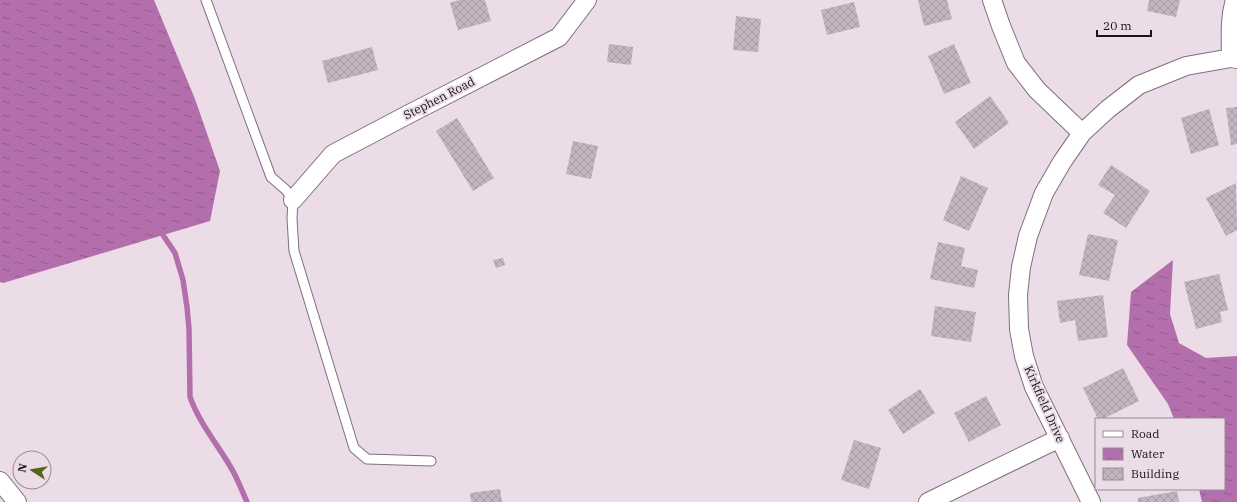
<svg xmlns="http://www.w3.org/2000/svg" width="1237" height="502" font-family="'IBM Plex Serif',serif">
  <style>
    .water { fill: url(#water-ripples) }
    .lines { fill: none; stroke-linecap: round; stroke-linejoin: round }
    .stream { stroke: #b36fab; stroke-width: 5.5 }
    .building { fill: url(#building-cross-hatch) }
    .lane-casing { stroke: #7e707c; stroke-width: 11 }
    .street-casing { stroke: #7e707c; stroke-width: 20 }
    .lane { stroke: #fff; stroke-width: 9 }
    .street { stroke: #fff; stroke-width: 18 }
    .labels { text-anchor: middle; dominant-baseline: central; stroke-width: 4; stroke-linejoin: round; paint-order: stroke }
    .street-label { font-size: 12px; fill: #1a1419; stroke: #ebdce8 }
  </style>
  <defs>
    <pattern id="water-ripples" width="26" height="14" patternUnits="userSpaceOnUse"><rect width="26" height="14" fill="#b36fab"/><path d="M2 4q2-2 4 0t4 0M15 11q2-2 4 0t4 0" fill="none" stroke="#915a8a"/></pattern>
    <pattern id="building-cross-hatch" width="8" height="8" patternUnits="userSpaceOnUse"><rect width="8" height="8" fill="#c3b4c0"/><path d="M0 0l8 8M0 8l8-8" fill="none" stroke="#a79aa4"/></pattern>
  </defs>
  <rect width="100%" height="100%" fill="#ebdce8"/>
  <path class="water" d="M0 0H154L195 99 220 171 210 221 3 283 0 282Z
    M1173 260 1170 314 1179 343 1206 358 1237 356V502H1202L1199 489H1224V419H1174L1168 404 1127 345 1131 292Z"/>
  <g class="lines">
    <path class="stream" d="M159 229 175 253 183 280 187 307 189 329 190 397C200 425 220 447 234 473 239 483 243 493 247 502"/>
  </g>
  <path class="building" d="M459 0H485L491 21 458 30 450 3Z
    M918 0H947L952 19 924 26Z
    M1149 0H1180L1176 17 1147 11Z
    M854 2 860 27 827 35 821 10Z
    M736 16 761 19 758 52 733 50Z
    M609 44 633 47 631 65 607 62Z
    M954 44 971 83 944 94 928 56Z
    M372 47 378 70 328 83 322 61Z
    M990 96 1009 123 974 149 955 122Z
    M1237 107V144L1231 145 1226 108Z
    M1209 109 1219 145 1191 154 1181 118Z
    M457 118 494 178 473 191 436 131Z
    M573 141 598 146 591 179 566 174Z
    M1111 165 1150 191 1126 228 1103 213 1115 195 1098 185Z
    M961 176 988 188 969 231 943 220Z
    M1236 183 1237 230 1226 236 1206 198Z
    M1088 234 1118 240 1109 281 1079 275Z
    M938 242 965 248 961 266 978 270 974 288 930 279Z
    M503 258 505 265 496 268 493 260Z
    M1219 274 1228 310 1220 312 1222 322 1196 329 1184 282Z
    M1103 295 1108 337 1078 341 1075 320 1060 323 1057 301Z
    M935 306 976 312 971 342 931 336Z
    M1123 368 1139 401 1103 419H1098L1083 388Z
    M920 389 935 413 903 434 888 410Z
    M986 396 1001 425 969 442 954 413Z
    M854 440 881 448 869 489 841 480Z
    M500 489 502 502H471L470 493Z
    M1177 491 1179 502H1138V498Z"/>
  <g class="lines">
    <g class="lane-casing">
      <path id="lane" d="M206 0 271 177 286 190 293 200 292 219 294 251 354 448 367 459 431 461"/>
    </g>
    <g class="street-casing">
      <path id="street" d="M992 0 1001 26 1016 63 1037 90 1082 133
        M1231 58C1231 39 1229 19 1235 0
        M293 200 333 154 411 113 559 37 587 0
        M0 481 17 502
        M928 502 1060 438
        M1091 502 1034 387 1024 356 1019 329 1018 295 1021 267 1028 236 1044 193 1062 162 1082 133 1108 109 1139 85 1186 66 1231 58 1237 59"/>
    </g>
    <use href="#lane" class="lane"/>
    <use href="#street" class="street"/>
  </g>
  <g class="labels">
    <g class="street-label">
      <text transform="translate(439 98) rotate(-27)">Stephen Road</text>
      <text transform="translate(1045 404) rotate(66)">Kirkfield Drive</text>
    </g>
  </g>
  <rect x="1095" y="418" width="130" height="72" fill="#ebdce8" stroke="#978c95"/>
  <rect x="1103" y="431" width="20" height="6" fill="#ffffff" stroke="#978c95"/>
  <text x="1131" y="438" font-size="12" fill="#1a1419">Road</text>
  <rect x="1103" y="448" width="20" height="12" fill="url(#water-ripples)" stroke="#978c95"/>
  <text x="1131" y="458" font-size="12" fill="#1a1419">Water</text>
  <rect x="1103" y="468" width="20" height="12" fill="url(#building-cross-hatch)" stroke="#978c95"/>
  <text x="1131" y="478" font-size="12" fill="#1a1419">Building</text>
  <g transform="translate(32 470) rotate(282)"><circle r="19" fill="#ebdce8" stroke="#978c95"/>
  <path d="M0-3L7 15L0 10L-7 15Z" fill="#556712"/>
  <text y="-6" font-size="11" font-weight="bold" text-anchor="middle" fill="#1a1419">N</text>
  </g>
  <path d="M1097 30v6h54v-6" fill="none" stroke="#1a1419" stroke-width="2"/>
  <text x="1103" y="30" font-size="12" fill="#1a1419" stroke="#ebdce8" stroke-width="3" paint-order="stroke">20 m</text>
</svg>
